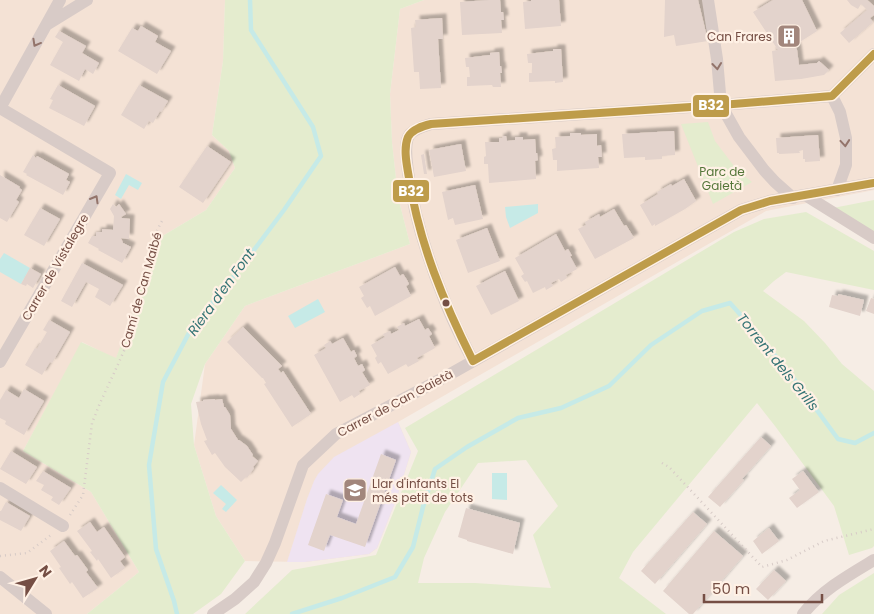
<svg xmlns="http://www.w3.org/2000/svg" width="874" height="614" font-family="Poppins,sans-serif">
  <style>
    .residential { fill: #f4e2d5 }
    .education { fill: #efe3f1 }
    .green { fill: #e4ecce; fill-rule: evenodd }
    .water { fill: #c6eae7 }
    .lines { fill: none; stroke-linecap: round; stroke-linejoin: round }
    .stream { stroke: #c6eae7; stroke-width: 4.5 }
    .building { fill: #e3d3cc; filter: url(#shadow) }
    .path { stroke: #d7cbc7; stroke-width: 2.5; stroke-dasharray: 1 4; stroke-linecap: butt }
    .street { stroke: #d8cbc7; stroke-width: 12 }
    .bus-1-casing { stroke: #fff1e5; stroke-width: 11 }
    .bus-1 { stroke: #be9c4a; stroke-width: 8 }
    .oneway { stroke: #93746b }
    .bus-dot { fill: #754e44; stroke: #fff1e5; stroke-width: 2 }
    .labels { text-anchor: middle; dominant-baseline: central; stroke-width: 4.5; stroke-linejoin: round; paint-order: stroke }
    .poi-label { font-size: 12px; fill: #754e44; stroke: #fff1e5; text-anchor: end }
    .park-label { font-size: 12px; fill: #547639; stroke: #fff1e5 }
    .street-label { font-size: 12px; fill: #754e44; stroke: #fff1e5 }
    .water-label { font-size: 14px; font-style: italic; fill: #357475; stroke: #fff1e5 }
    .line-badge { stroke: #fff1e5; stroke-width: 2 }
    .badge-label { font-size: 14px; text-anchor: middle; font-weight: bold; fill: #fff }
  </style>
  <defs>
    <filter id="shadow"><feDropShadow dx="4.5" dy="-4.5" stdDeviation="1" flood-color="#0004"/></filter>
  </defs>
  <rect width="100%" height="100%" fill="#f6ede5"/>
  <path class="residential" d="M0 0H225L223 61 212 135 229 151 235 168 206 210 154 241 132 315 116 359 82 342 23 451 91 492 139 572 87 614H0Z
    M424 0H874V190L766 211 398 422 411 452 396 500 377 548 369 554 305 562 245 561 216 516 194 445 205 364 245 306 410 244 398 197 392 142 390 94 400 9Z"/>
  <path class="education" d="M398 422 411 452 396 500 377 548 369 554 305 562H287L307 499 314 481 318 474 334 457Z"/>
  <path class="green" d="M225 0H424L400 9 390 94 392 142 398 197 410 244 245 306 205 364 191 404 194 445 216 516 245 561 221 594 193 614H87L139 572 91 492 23 451 81 342 116 358 132 315 154 241 206 210 235 168 229 151 212 135 223 61Z
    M708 122 715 141 737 170 752 182 713 204 681 124Z
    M874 200V232L833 208Z
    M806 212 874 251V290L786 272 774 281 763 291 804 321 825 343 842 364 874 391V546L872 548 849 555 834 506 775 426 757 403 633 552 619 578 666 614H245L292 570 376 555 418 451 405 428 734 232 764 219ZM526 460 558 506 533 535 551 588 475 583H418L424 558 445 512 478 463Z
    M874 573V614H822L839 595Z"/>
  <path class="water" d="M126 174 142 183 138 190 129 185 121 199 115 195Z
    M538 204V213L510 228 506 217 505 207Z
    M4 253 30 268 21 284 0 272V259Z
    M318 299 325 312 295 328 288 316Z
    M492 473H507V500L492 499Z
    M221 485 237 500 226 512 222 509 226 504 213 493Z"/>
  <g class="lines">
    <path class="stream" d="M177 614 174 601 156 549 149 465 163 382 190 331 245 262 284 210 321 156 313 127 251 30 250 0
      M292 614 342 598 395 577 413 547 423 507 435 469 467 447 518 418 561 408 609 386 651 345 702 311 730 303 755 331 794 379 838 439 855 443 874 433"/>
  </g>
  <path class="building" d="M489 0H500L501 12H503L504 20H501L502 33 462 35 460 2Z
    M531 0H559L561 26 525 29 523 2 531 1Z
    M665 0H698L708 41 676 46 674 35 664 37Z
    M773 0H802L817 31 795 45 797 50 799 65 817 63 819 61 829 70 824 75 801 79 775 81 772 51 778 50 753 12Z
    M847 0H867L874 6V15L870 18 873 22 849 43 840 33 867 10 861 4 858 9 851 5Z
    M442 18 443 39H438L441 88 420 89 419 72H414L411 28 416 27 415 20Z
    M141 26 158 36 155 42 171 51 157 74 118 51 132 28 138 31Z
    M59 31 86 46 82 53 99 63 93 74 85 69 79 81 50 65 63 42 55 37Z
    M553 49H561L563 82 555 83V81L529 82V73H532V63H528L527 54 553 51Z
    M499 52 500 66H501L502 73H500L501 87H493L492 85 467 86V77H470L469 67H466L465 58 490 55V53Z
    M58 85 95 106 84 126 49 108 53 100 50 99Z
    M139 85 168 101 161 112 160 111 153 123 149 121 144 129 121 115Z
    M674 131 675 155 662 156V159L645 160V157L624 158 622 134Z
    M570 133H581V135L597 134V146L601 145 602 157H598L599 168 557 171V160H553L552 149 556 148 555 137 570 136Z
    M818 135 820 161 805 162V159H803V150L799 151 800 153 779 154V153H777L776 138Z
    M502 136H506L507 141 515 140V137H523V140L535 139 536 153H537L538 160 535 161 536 179 489 183 488 164H484V157L486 156 485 142H499V138H503Z
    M461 144 466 171 434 177 429 150Z
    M207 146 231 162 203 203 179 187Z
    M424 154 427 174H424L421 155Z
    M33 155 36 158 37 156 69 174 66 180 70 182 63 195 26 175 27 174 23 172Z
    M0 175 20 187 19 188 22 190 16 200 19 202 7 222 0 218Z
    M684 179 696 201 685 209 655 226V224L652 226 640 205 658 194 657 192 671 184 672 186Z
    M475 185 483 219 455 225 453 218 448 220 442 192Z
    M113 204 116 207 119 204 126 214 121 217 122 218 130 219 129 239 121 238 123 243 131 247 122 263 98 250 99 249 88 243 92 236H96V232H102V229L113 230 114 216 110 209Z
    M40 208 60 219 44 246 24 235Z
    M614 209 624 226 626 225 634 238 595 259 578 229 586 225 585 222 599 214 600 217Z
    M487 228 500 261 468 273 456 240Z
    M556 234 565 251 568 249 572 256H570L577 269 566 275 567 278 561 282 559 279 551 283 553 286 546 290 545 287 533 293 527 281 525 282 521 276 524 274 515 258Z
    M82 263 123 285 110 306 95 297 99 289 86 282 72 307 61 301Z
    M395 267 400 276 403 274 407 280 409 284 406 286 411 296 375 316 370 306 367 308 361 298 364 296 359 287Z
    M30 268 41 274 33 288 27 284 26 286 21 284Z
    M505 271 519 301 491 315 476 286Z
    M838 294 864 300 860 316 829 307 832 295 838 296Z
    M871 298 874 299V314L866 311Z
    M419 319 425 330 428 328 432 334 429 336 435 348 417 358 419 361 408 367 406 364 388 374 381 362 378 364 375 358 377 356 371 345 385 337 383 334 390 331 391 334 399 330 397 327 404 323 405 326Z
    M49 320 70 332 52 363 50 362 42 375 25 365 35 348 37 349 47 332 43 330Z
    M243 327 282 366 278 369 281 373 283 371 311 414 292 427 264 384 266 383 263 378H262L227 342Z
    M343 338 351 352 354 350 357 356 354 358 358 366 362 364 365 370 362 372 370 385 359 391 360 394 354 398 352 395 340 402 314 355 326 348 324 345 330 341 332 344Z
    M24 389 44 401 24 435 5 424 6 421 0 418V400L6 390 19 398Z
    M215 399V400L222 399 224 407H225L230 415 231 429 238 440H239L247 446 253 455 252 456 258 461 253 467 254 468 247 478 246 477 241 482 225 467 215 453 212 455 204 441 207 440 201 424 196 402 203 401V400Z
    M761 437 771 446 742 479 744 480 720 507 708 497Z
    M11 451 37 467 26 484 0 469Z
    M381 454 396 460 365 547 330 535 324 551 308 545 326 494 343 500 337 517 356 524Z
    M43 471 71 488 59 505 51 500 53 497 41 490 44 485 36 481Z
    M803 471 819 492 797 508 789 498 800 490 792 479Z
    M6 502 30 516 21 531 0 520V511H1Z
    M466 508 520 523 513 554 467 541V540L458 537Z
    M693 512 707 524 655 584 641 571Z
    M90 522 97 532 104 527 125 557 120 561 125 568 111 578 98 559 97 561 90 552 92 551 77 531Z
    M769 528 779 541 762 554 753 541Z
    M714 531 743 556 693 614H689L663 591Z
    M64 541 75 556 77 555 88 570 86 572 98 588 83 598 72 582 70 584 59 568 61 567 50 551Z
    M774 570 786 581 768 600 756 589Z"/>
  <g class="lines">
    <path class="path" d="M662 463 669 467 762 567 787 560 824 541 874 529
      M70 515 83 495 92 423 100 403 115 371 127 344 153 238 162 221
      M0 556 27 553 51 535"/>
    <path class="street" d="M708 0 717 59 721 105 739 137 764 170 775 182 793 198
      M48 24 87 0
      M832 96 840 112 846 138V165L837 190
      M0 108 110 173 0 362
      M0 108 60 0
      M805 195 874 238
      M473 361C463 341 453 322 445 301 428 260 414 216 408 172 407 161 403 143 410 134 415 129 424 126 431 124L721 105 832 96 874 54
      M0 488 63 526
      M0 577 46 614
      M213 614 235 599 254 582 266 563 275 543 303 465 336 434 445 377 741 210 770 201 874 183
      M803 614C822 590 849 575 874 560"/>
    <g class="bus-1-casing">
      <path id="bus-1" d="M473 361C444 303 419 243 409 178 407 166 403 149 408 137 412 129 423 126 431 124L721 105 832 96 874 54
        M473 361 741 210 770 201 874 183"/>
    </g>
    <use href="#bus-1" class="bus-1"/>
  </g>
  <defs><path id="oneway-chevron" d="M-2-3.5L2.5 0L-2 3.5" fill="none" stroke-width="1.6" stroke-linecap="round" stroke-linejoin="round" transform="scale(1.25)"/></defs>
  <g class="oneway">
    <use href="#oneway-chevron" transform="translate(36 43) rotate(119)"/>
    <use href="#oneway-chevron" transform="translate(717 66) rotate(84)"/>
    <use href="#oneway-chevron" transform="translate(845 143) rotate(85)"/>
    <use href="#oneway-chevron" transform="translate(95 199) rotate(-60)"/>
  </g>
  <defs>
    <g id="building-square" transform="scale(1.25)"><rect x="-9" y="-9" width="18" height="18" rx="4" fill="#a2867c" stroke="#fff1e5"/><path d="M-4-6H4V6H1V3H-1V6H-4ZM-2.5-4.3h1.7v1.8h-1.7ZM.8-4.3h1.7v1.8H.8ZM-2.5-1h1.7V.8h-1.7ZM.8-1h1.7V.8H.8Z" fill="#fff"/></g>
    <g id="school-square" transform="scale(1.25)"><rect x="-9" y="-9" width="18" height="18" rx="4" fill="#a2867c" stroke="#fff1e5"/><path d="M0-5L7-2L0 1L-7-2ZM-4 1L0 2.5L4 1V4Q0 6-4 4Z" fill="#fff"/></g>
  </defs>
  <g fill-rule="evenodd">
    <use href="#building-square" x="789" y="36"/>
    <use href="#school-square" x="355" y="490"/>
  </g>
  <circle class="bus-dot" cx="446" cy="303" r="4.5"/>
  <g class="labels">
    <g class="poi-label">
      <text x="772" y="36">Can Frares</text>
      <text x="372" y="483" text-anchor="start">Llar d'infants El<tspan x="372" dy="14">més petit de tots</tspan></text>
    </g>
    <g class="park-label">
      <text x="722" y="171">Parc de<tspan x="722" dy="14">Gaietà</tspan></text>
    </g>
    <g class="street-label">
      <text transform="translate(55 267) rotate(-60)">Carrer de Vistalegre</text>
      <text transform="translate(141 290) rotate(-74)">Camí de Can Maibé</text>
      <text transform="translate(395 403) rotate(-28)">Carrer de Can Gaietà</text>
    </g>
    <g class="water-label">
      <text transform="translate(221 292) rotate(-54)">Riera d'en Font</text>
      <text transform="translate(778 362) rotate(51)">Torrent dels Grills</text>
    </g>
  </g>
  <g class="line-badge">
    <rect x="692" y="94" width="38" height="24" rx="5" fill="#be9c4a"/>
    <rect x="392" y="179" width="38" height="24" rx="5" fill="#be9c4a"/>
  </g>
  <g class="badge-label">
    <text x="711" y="110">B32</text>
    <text x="411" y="196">B32</text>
  </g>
  <g transform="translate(35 579) rotate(53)" stroke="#fff1e5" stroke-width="4" paint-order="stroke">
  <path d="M0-4L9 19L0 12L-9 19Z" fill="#754e44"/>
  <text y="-8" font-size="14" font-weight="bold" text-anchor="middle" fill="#754e44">N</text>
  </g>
  <path d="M704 594v8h118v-8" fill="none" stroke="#754e44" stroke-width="2.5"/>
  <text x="712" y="594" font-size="15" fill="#754e44" stroke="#fff1e5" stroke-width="4" paint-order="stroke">50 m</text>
</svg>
